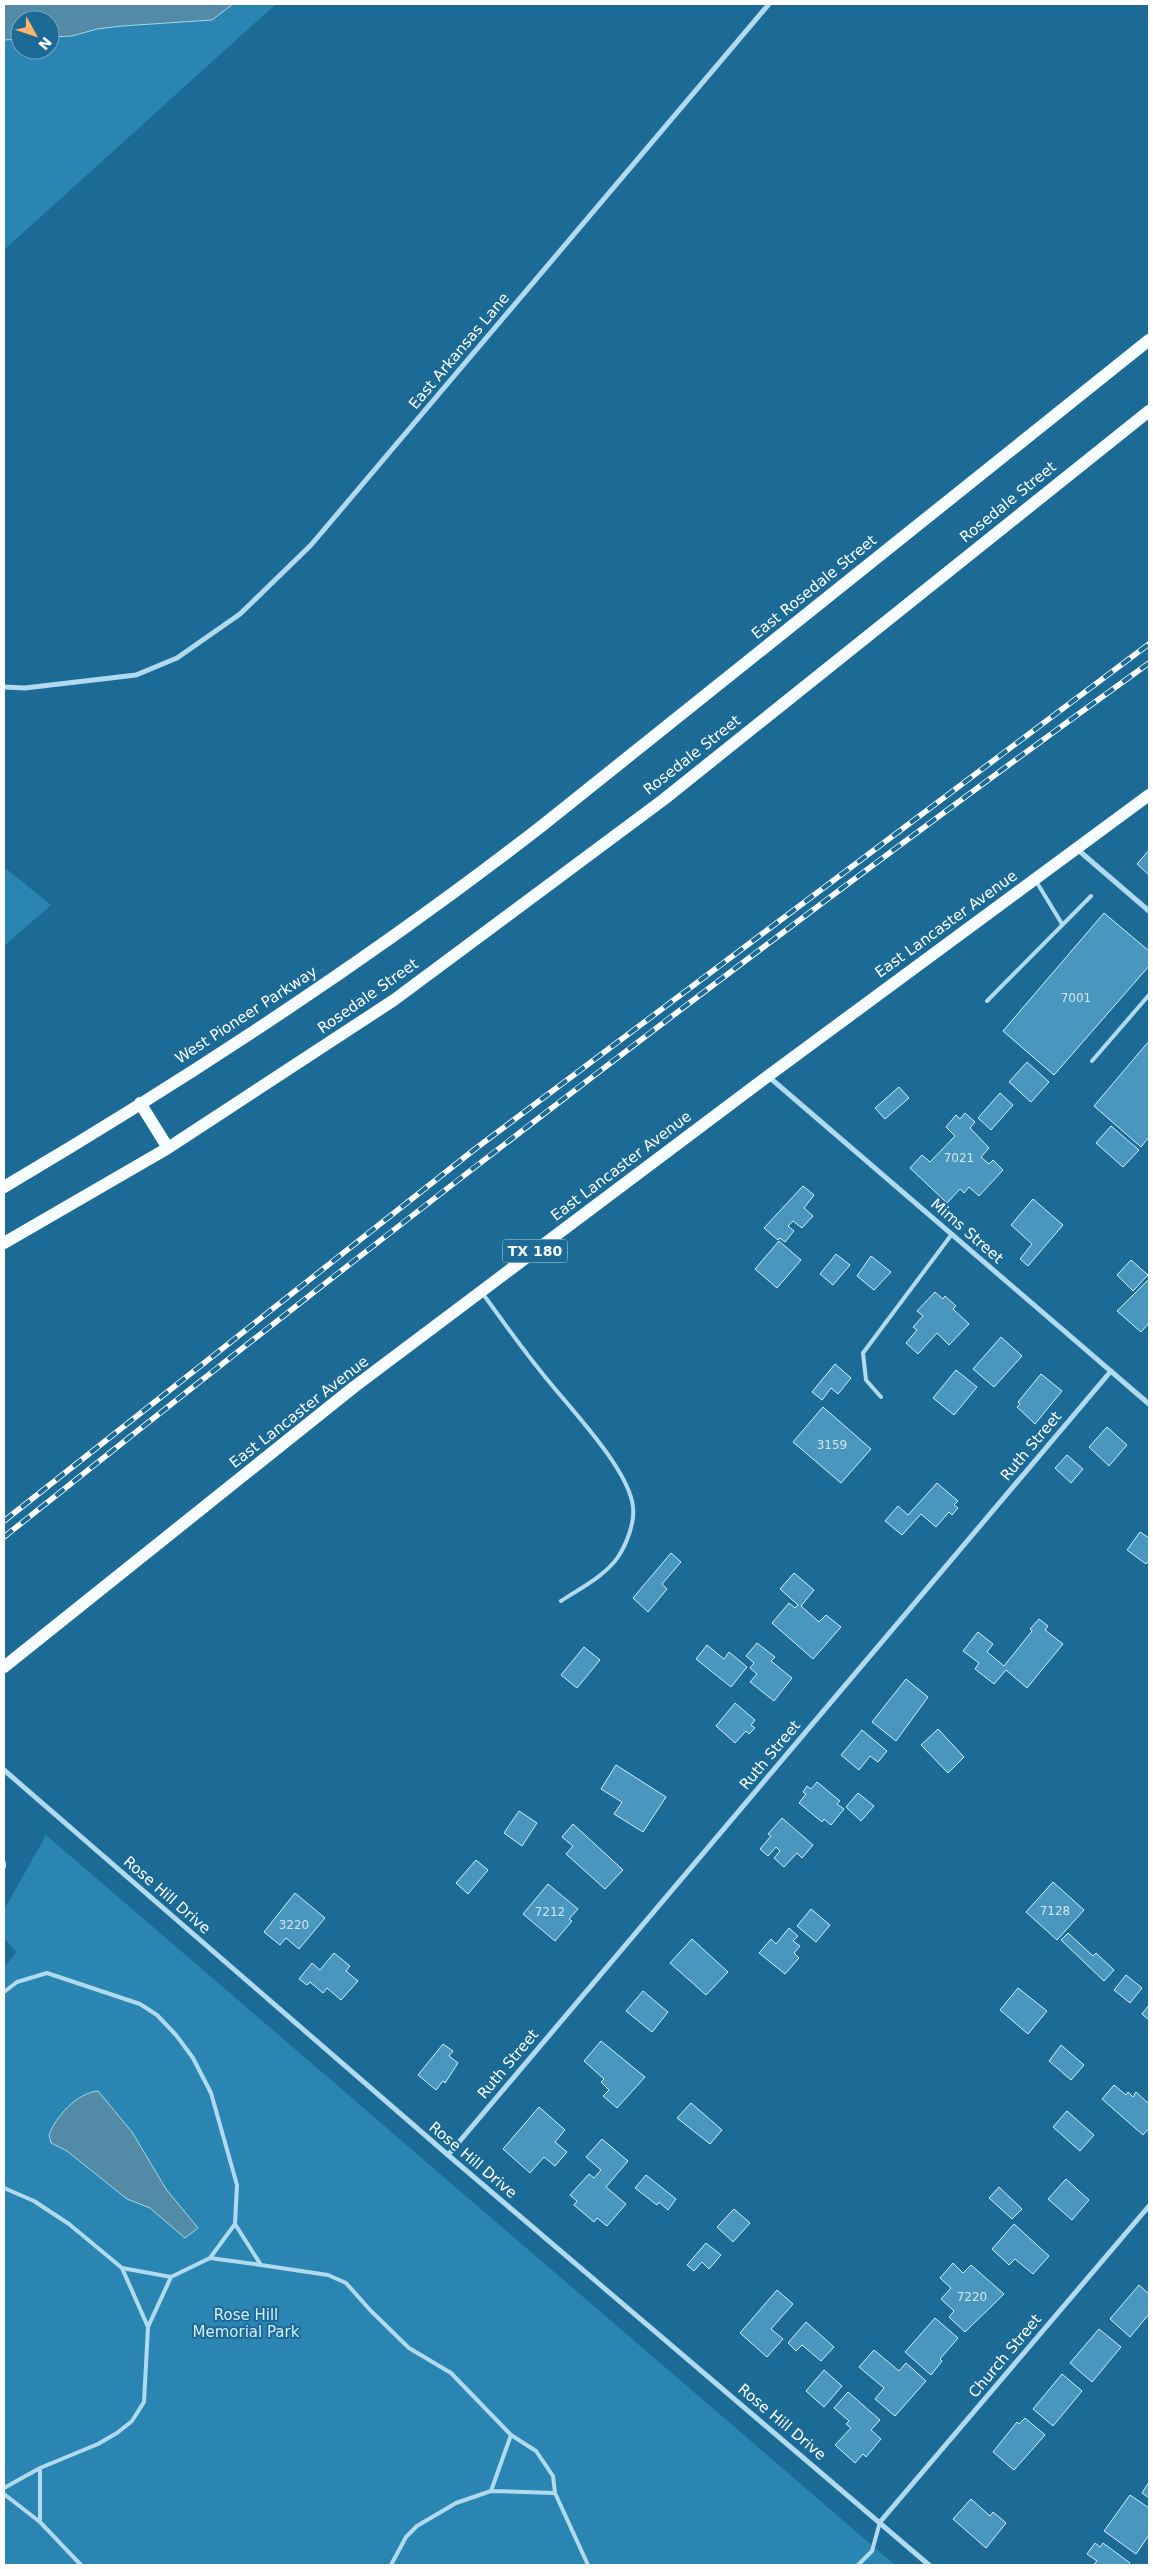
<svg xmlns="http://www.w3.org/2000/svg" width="1153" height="2569" font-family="'DejaVu Sans',sans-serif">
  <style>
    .green { fill: #2b85b2 }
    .water { fill: #538aa6; stroke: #a2d8f1 }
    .building { fill: #4997be; stroke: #d5effb }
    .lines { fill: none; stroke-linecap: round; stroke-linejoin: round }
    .lane { stroke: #afdaf0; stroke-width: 4 }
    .street { stroke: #afdaf0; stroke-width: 5 }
    .primary { stroke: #f7fcff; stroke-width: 12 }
    .rail-casing { stroke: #fff; stroke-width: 5.5 }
    .rail { stroke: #1b6b96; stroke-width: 4; stroke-dasharray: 11; stroke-linecap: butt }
    .labels { text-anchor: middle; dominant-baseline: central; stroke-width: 4; stroke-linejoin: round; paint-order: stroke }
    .number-label { font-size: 12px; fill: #d2e5ef }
    .shield { fill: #1b6b96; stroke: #bbd3e0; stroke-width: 1 }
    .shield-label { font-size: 14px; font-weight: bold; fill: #fff }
    .street-label { font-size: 15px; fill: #fff; stroke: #1b6b96 }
    .park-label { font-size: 15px; fill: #d5effb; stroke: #1b6b96 }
  </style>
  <rect width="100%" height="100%" fill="#1b6b96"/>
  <path class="green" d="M233 4H276L4 250V40L20 39V50H50V37L72 36 97 29 122 26 212 20Z
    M4 867 51 905 4 946Z
    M46 1835 895 2565H4V1968L16 1952 4 1938V1910Z"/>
  <path class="water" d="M4 4H233L212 20 122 26 97 29 72 36 50 37V20H20V39L4 40Z
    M98 2091 132 2132 166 2189 198 2228 185 2238 150 2208 127 2199 67 2151 51 2143 49 2135C56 2116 77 2093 98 2091Z"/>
  <path class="building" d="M1149 850V875L1137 864Z
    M1104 913 1149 951V966L1054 1075 1003 1031Z
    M1149 1041V1137L1141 1147 1094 1106Z
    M1027 1062 1049 1082 1031 1102 1009 1082Z
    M899 1087 909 1098 885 1119 875 1108Z
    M1000 1093 1013 1105 991 1130 978 1118Z
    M965 1113 975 1122 970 1128 989 1148 981 1157 989 1164 993 1160 1003 1170 979 1196 969 1187 964 1193 960 1189 947 1203 910 1168 922 1155 930 1162 955 1136 946 1127 956 1115 960 1119Z
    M1111 1126 1139 1150 1123 1167 1096 1143Z
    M803 1186 814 1195 804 1208 813 1216 802 1228 793 1221 788 1226 794 1231 785 1242 780 1238 778 1240 764 1228Z
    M1033 1199 1063 1225 1028 1266 1020 1259 1032 1244 1011 1225Z
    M779 1241 801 1260 777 1288 755 1269Z
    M836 1254 850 1265 833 1285 820 1274Z
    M871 1256 891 1272 874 1290 857 1276Z
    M1131 1260 1148 1275 1133 1291 1117 1275Z
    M1149 1279V1323L1141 1332 1117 1311Z
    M935 1292 943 1299 945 1296 956 1306 953 1309 969 1324 949 1345 937 1333 918 1354 906 1343 917 1330 913 1327 923 1316 917 1311Z
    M1001 1337 1022 1356 994 1387 973 1369Z
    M835 1364 851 1378 838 1394 831 1388 822 1400 812 1392Z
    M956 1370 977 1387 954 1415 933 1398Z
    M1041 1374 1062 1391 1035 1424 1017 1407 1020 1404 1018 1402Z
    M823 1407 871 1449 841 1483 793 1442Z
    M1107 1427 1127 1445 1109 1466 1089 1447Z
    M1067 1455 1083 1469 1071 1483 1055 1468Z
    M937 1483 958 1501 954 1505 958 1508 952 1515 949 1512 936 1527 921 1514 902 1535 885 1521 898 1506 908 1515Z
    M1140 1532 1149 1538V1560L1146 1564 1127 1550Z
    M671 1553 681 1562 662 1584 667 1589 648 1612 633 1598Z
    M794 1573 814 1590 801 1606 819 1622 826 1615 841 1627 813 1659 772 1623 789 1603 795 1608 798 1605 780 1589Z
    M1039 1619 1048 1626 1045 1630 1063 1644 1027 1688 1006 1670 994 1684 975 1669 979 1663 963 1651 978 1632 993 1644 987 1652 1004 1666 1032 1631 1030 1629Z
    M757 1643 775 1657 771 1661 792 1678 774 1701 750 1682 757 1674 750 1668 754 1663 746 1656Z
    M707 1645 724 1659 729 1652 747 1667 731 1687 696 1659Z
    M584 1647 600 1660 577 1688 561 1675Z
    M906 1679 928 1697 896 1741 872 1722Z
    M735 1703 755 1720 751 1725 755 1728 749 1734 746 1731 735 1743 716 1726Z
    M938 1729 964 1757 948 1773 921 1745Z
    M862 1730 887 1751 878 1762 870 1756 859 1770 841 1755Z
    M616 1765 666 1797 643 1832 614 1814 622 1802 601 1789Z
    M817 1782 840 1801 837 1804 844 1809 831 1825 824 1819 822 1822 799 1803 806 1794 803 1792 807 1786 811 1789Z
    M858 1793 874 1806 861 1821 846 1807Z
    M519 1811 537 1823 522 1846 504 1833Z
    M782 1818 813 1845 802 1858 797 1853 784 1867 774 1858 780 1851 776 1847 768 1856 760 1849 771 1836 768 1834Z
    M573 1824 623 1870 605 1889 566 1854 573 1846 562 1837Z
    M476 1860 488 1870 468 1894 456 1883Z
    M1053 1882 1084 1910 1057 1940 1026 1912Z
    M548 1884 578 1909 569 1919 572 1921 555 1941 523 1914Z
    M295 1893 325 1918 299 1949 286 1938 280 1945 264 1932Z
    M811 1909 830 1925 816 1942 797 1926Z
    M789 1928 798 1936 793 1941 800 1946 794 1953 799 1958 785 1974 759 1953 771 1939 776 1944Z
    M1068 1933 1093 1956 1096 1953 1114 1970 1104 1981 1061 1940Z
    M692 1939 728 1972 706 1995 670 1963Z
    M334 1953 350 1966 346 1971 358 1981 341 2000 327 1988 323 1993 310 1982 307 1985 299 1979 312 1963 320 1970Z
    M1126 1975 1142 1988 1130 2003 1114 1990Z
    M1018 1988 1047 2011 1028 2034 1000 2010Z
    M643 1991 668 2012 652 2032 626 2011Z
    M1149 2005V2020L1142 2014Z
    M601 2041 645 2077 617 2108 603 2096 609 2090 601 2082 604 2079 584 2061Z
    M443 2044 453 2051 449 2056 458 2063 445 2083 443 2081 436 2090 418 2075Z
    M1061 2045 1084 2065 1071 2080 1049 2061Z
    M1114 2085 1126 2095 1128 2092 1133 2097 1136 2092 1149 2104V2128L1143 2135 1102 2099Z
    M691 2103 722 2130 710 2144 677 2118Z
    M539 2107 565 2130 555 2142 567 2152 555 2166 544 2157 530 2173 503 2149Z
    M1067 2111 1094 2135 1080 2151 1053 2127Z
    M602 2139 628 2161 606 2187 626 2204 607 2226 597 2218 594 2222 574 2205 577 2201 570 2195 589 2174 594 2178 601 2170 586 2157Z
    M646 2175 676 2199 668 2210 659 2202 657 2205 635 2188Z
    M1066 2179 1089 2200 1072 2220 1048 2199Z
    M999 2187 1022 2209 1012 2219 989 2198Z
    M734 2209 750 2223 733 2242 717 2227Z
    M1014 2224 1049 2256 1033 2274 1015 2259 1009 2265 992 2249Z
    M706 2243 721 2255 709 2269 702 2262 694 2271 687 2265Z
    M953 2263 963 2273 971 2265 1004 2294 965 2332 949 2317 954 2311 941 2299 951 2288 940 2278Z
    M1139 2285 1149 2294V2314L1130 2337 1110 2319Z
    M777 2290 793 2304 771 2329 783 2339 767 2357 740 2333Z
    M935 2318 958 2338 940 2359 942 2361 931 2375 905 2352Z
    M806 2322 834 2347 821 2361 802 2345 796 2351 788 2343Z
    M1099 2329 1121 2347 1092 2382 1070 2363Z
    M874 2350 899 2371 906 2363 926 2381 895 2416 875 2399 884 2388 859 2367Z
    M824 2370 842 2386 824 2407 806 2391Z
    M1062 2374 1082 2391 1053 2426 1033 2409Z
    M848 2392 880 2420 871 2430 881 2439 866 2457 863 2454 855 2463 835 2445 851 2428 846 2424 849 2421 834 2408Z
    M1025 2418 1045 2435 1014 2470 993 2452 1017 2422 1019 2424Z
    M1149 2482V2498L1142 2493Z
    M1130 2495 1149 2508V2535L1136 2554 1104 2531Z
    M971 2499 990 2516 993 2512 1006 2523 986 2548 953 2519Z
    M1095 2543 1100 2547 1103 2543 1130 2563 1128 2565H1093L1097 2561 1087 2554Z"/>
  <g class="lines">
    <path class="lane" d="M1036 881 1062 924
      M987 1001 1091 896
      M1092 1061 1149 995
      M483 1294C502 1320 521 1347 542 1373 566 1404 629 1468 633 1507 635 1523 626 1545 618 1557 605 1576 579 1589 561 1601
      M881 1397 866 1380 863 1353 952 1234
      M4 1863V1867
      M4 1992 17 1982 47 1973 140 2004 157 2015 176 2035 193 2058 211 2093 237 2185 235 2224 210 2258 171 2277 122 2268
      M4 2188 34 2201 69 2224 122 2268 148 2327 144 2402 132 2421 117 2433 98 2444 40 2468 4 2488
      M235 2224 261 2265 328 2275 346 2283 371 2311 409 2348 451 2373 511 2435 536 2451 553 2476 555 2493 588 2565
      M210 2258 261 2265
      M148 2327 171 2277
      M40 2468V2522L81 2565
      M491 2491 511 2435
      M4 2494 40 2522
      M391 2565 406 2537 417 2526 456 2503 491 2491 555 2493
      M858 2565 872 2551 880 2522"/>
    <path class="street" d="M4 687 25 688 136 675 177 658 240 614 311 545 769 4
      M1077 849 1149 911
      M769 1077 1149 1404
      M4 1770 448 2155 929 2565
      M448 2155 1111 1371
      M880 2522 1149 2206"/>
    <path class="primary" d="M140 1103 168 1148
      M4 1187C190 1077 372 958 543 825L1149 340
      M4 1243 168 1148 394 1000 663 800 1149 411
      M4 1667 354 1387 768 1076 1149 795"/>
    <g class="rail-casing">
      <path id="rail" d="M4 1521 475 1149 1149 644
        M4 1537C380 1237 759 944 1149 663"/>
    </g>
    <use href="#rail" class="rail"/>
  </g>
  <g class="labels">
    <g class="number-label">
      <text x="1076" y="998">7001</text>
      <text x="959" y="1158">7021</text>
      <text x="832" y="1445">3159</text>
      <text x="1055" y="1911">7128</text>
      <text x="550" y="1912">7212</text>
      <text x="294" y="1925">3220</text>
      <text x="972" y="2297">7220</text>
    </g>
    <rect class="shield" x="502.5" y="1239.5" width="65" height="23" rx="4"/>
    <g class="shield-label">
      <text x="535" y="1251">TX 180</text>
    </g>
    <g class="street-label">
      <text transform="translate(459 351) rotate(-50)">East Arkansas Lane</text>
      <text transform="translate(1008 502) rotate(-39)">Rosedale Street</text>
      <text transform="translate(814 587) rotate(-39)">East Rosedale Street</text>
      <text transform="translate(692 755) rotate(-38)">Rosedale Street</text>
      <text transform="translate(946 924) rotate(-36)">East Lancaster Avenue</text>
      <text transform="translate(368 996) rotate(-35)">Rosedale Street</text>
      <text transform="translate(246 1015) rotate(-33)">West Pioneer Parkway</text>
      <text transform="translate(621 1166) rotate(-37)">East Lancaster Avenue</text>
      <text transform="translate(967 1231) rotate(41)">Mims Street</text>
      <text transform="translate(299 1412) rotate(-38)">East Lancaster Avenue</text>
      <text transform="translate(1031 1446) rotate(-50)">Ruth Street</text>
      <text transform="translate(770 1755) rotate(-50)">Ruth Street</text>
      <text transform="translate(167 1895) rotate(41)">Rose Hill Drive</text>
      <text transform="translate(508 2064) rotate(-50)">Ruth Street</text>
      <text transform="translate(473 2160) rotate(40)">Rose Hill Drive</text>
      <text transform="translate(1005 2356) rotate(-50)">Church Street</text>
      <text transform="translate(782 2422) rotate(40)">Rose Hill Drive</text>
    </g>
    <g class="park-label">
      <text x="246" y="2315">Rose Hill<tspan x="246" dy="17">Memorial Park</tspan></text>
    </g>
  </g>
  <rect width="1153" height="2569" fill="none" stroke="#ffffff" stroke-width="10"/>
  <g transform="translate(35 35) rotate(130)"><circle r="24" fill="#1b6b96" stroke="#76a6c0"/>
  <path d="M0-4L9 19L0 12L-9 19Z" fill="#ffb56d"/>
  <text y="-8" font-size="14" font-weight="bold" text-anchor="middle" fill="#ffffff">N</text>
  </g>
</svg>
